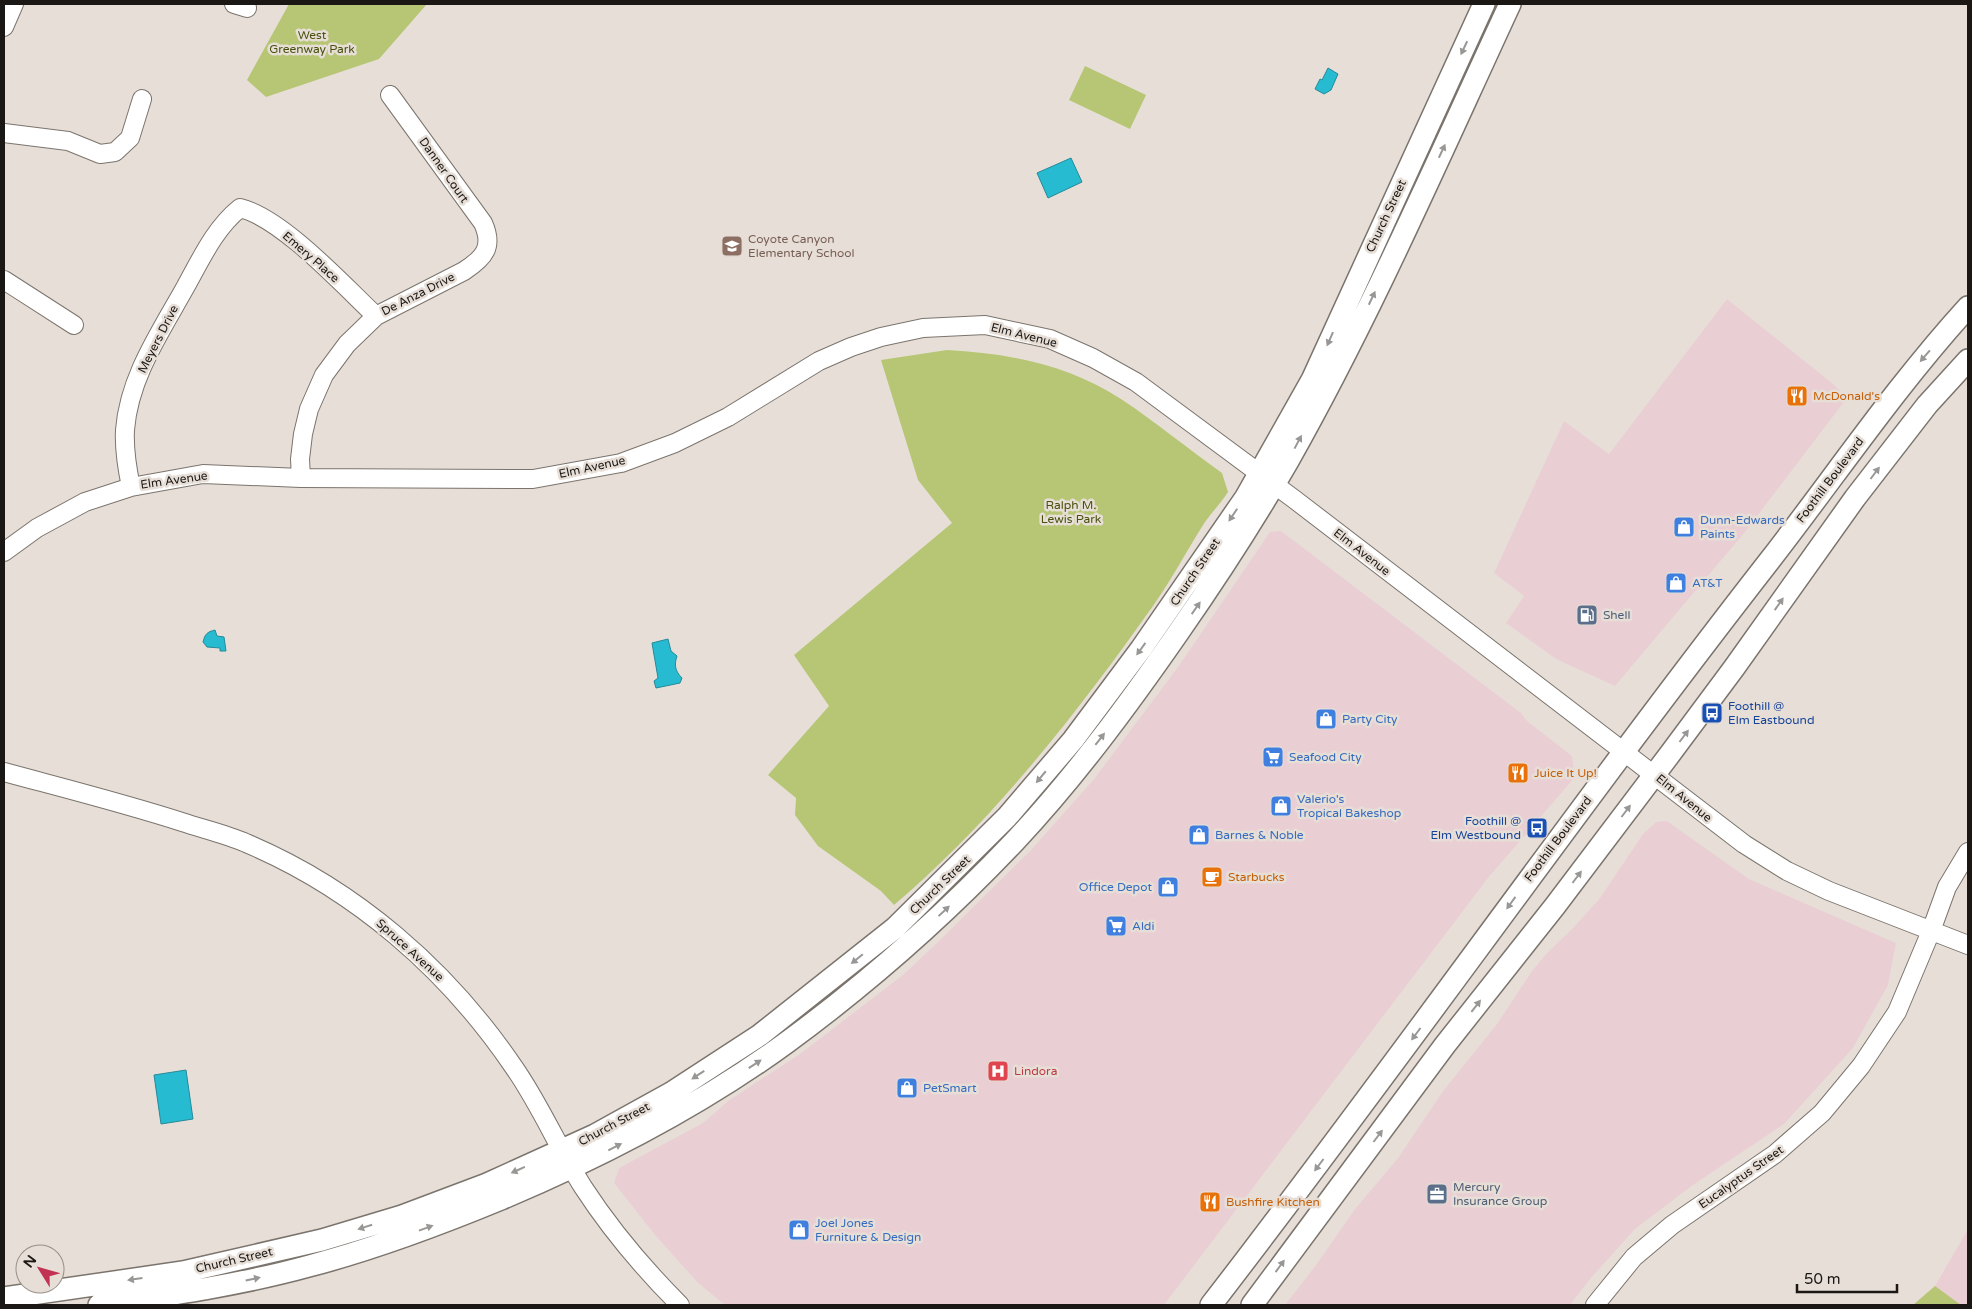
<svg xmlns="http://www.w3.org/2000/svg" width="1972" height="1309" font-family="'Varela Round',sans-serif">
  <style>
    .commercial { fill: #e9cfd4 }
    .green { fill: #b6c675 }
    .water { fill: #27bbd2; stroke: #238a99 }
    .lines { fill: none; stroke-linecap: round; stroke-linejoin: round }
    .minor-casing { stroke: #7b746d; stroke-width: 20 }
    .major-casing { stroke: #7b746d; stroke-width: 24 }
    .minor { stroke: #fff; stroke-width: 18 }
    .major { stroke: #fff; stroke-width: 21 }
    .oneway { fill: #989795 }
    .labels { text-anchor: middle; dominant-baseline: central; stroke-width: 5; stroke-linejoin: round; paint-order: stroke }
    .park-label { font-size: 12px; fill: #48520d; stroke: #e7dfd7 }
    .street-label { font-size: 12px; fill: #1a1714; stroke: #e7dfd7 }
    .education-label { font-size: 12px; fill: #785e54; stroke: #e7dfd7; text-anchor: start }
    .food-label { font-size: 12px; fill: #c56008; stroke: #e7dfd7; text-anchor: start }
    .shop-label { font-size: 12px; fill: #366cbe; stroke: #e7dfd7; text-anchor: start }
    .service-label { font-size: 12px; fill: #4e5e75; stroke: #e7dfd7; text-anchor: start }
    .transit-label { font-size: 12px; fill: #164399; stroke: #e7dfd7; text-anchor: start }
    .health-label { font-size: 12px; fill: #be3a42; stroke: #e7dfd7; text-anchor: start }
  </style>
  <rect width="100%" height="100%" fill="#e7dfd7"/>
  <path class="commercial" d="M1727 299 1832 383 1847 398 1745 532 1615 686 1556 659 1506 623 1524 596 1494 573 1564 421 1609 454Z
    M1281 531 1521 713 1527 721 1572 756 1575 777 1488 878 1164 1305H725L698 1283 655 1235 614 1183 619 1168 703 1123 728 1101 800 1054 904 974 939 941 1031 850 1094 779 1178 667 1270 532Z
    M1667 821 1749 879 1896 943 1888 985 1853 1048 1784 1124 1693 1185 1635 1229 1591 1278 1570 1305H1285L1316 1265 1355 1209 1398 1158 1443 1091 1497 1024 1532 971 1547 953 1574 927 1600 898 1643 834 1656 822Z
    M1968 1229V1305H1913L1935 1286Z"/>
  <path class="green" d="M289 4H427L379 59 266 97 247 80Z
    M1085 66 1146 95 1130 129 1069 100Z
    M947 350C1008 353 1069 365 1121 399 1156 422 1188 449 1222 473L1228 492C1221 503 1212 512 1205 522 1187 550 1172 579 1153 606 1077 713 994 820 894 905L881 891 818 846 795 815 796 798 768 775 829 706 794 655 952 523 918 480 881 360Z
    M1935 1286 1961 1305H1913Z"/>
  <path class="water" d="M1328 68 1338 74 1331 90 1324 94 1315 89 1320 79 1322 80Z
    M1071 158 1082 182 1048 198 1037 173Z
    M215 630 217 636 224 637 226 651H220V648L207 647 203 642C205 634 207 632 215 630Z
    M668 639 671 651 677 656C674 665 675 671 682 678L680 683 656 688 654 681 658 678 652 643Z
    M186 1070 193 1119 161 1124 154 1075Z"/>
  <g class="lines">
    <g class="minor-casing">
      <path id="minor" d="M234 4 247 8
        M4 27 14 4
        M4 133 68 141 100 154 115 152 130 138 142 99
        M4 280 74 325
        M301 478 300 459 303 434 309 409 324 375 347 344 376 316 464 271C484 258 494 247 483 223L390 95
        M131 487C127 468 124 448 125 430 129 377 161 331 186 286 201 259 215 228 240 208 282 218 343 285 376 316
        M4 552 37 528 85 502 131 487 203 474 301 478 533 479 621 463 675 443 728 417 819 361 851 347 881 337 923 328 985 325 1050 339 1093 358 1136 382 1294 499 1744 844 1787 871 1829 891 1968 945
        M4 772C63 788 123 803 182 822 203 829 226 834 246 843 355 889 447 969 513 1066 540 1104 558 1148 583 1187 611 1230 644 1269 680 1305
        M1595 1305 1634 1257 1672 1225 1775 1154 1822 1113 1861 1066 1897 1012 1931 931 1947 887 1968 852"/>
    </g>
    <g class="major-casing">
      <path id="major" d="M4 1298 183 1272 322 1240 402 1216 487 1184 595 1135 671 1093 760 1035 895 928 1007 817 1073 740 1141 649 1246 497 1312 380 1484 4
        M99 1305C169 1295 240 1285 309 1266 374 1249 438 1225 501 1199 601 1157 698 1107 786 1043 868 983 945 915 1015 841 1075 777 1128 705 1178 633 1217 577 1254 520 1288 461 1371 314 1439 157 1510 4
        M1211 1305C1401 1059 1579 805 1770 560 1836 475 1896 386 1968 307
        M1252 1305 1445 1045 1555 906 1670 754 1734 668 1855 498 1927 405 1968 360"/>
    </g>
    <use href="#minor" class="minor"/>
    <use href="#major" class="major"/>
  </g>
  <defs><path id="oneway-solid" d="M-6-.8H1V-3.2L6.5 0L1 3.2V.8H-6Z" transform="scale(1.25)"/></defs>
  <g class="oneway">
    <use href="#oneway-solid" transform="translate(1464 48) rotate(115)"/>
    <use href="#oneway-solid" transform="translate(1442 151) rotate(-65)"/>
    <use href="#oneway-solid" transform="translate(1372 298) rotate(-65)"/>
    <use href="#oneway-solid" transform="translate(1330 339) rotate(114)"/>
    <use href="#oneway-solid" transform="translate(1925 356) rotate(131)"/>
    <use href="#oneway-solid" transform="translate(1298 442) rotate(-62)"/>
    <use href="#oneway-solid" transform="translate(1875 473) rotate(-53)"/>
    <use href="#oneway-solid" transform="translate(1233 515) rotate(124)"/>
    <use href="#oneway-solid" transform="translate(1779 604) rotate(-55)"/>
    <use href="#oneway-solid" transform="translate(1196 608) rotate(-55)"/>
    <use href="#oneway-solid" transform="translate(1141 649) rotate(126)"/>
    <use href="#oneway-solid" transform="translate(1684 736) rotate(-53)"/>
    <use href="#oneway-solid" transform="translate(1100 739) rotate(-52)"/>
    <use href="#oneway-solid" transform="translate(1041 777) rotate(130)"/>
    <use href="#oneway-solid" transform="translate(1626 811) rotate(-53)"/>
    <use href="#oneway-solid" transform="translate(1577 877) rotate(-53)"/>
    <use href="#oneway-solid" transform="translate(1511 903) rotate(126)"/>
    <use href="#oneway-solid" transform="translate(944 911) rotate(-43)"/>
    <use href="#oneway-solid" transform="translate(857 959) rotate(141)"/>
    <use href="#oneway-solid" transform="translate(1476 1006) rotate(-52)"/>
    <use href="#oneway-solid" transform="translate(1416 1034) rotate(127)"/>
    <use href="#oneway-solid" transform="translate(755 1064) rotate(-33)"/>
    <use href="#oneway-solid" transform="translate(698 1075) rotate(147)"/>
    <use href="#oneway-solid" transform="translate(1378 1136) rotate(-53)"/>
    <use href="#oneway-solid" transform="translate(615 1147) rotate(-27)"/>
    <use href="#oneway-solid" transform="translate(1319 1165) rotate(127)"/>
    <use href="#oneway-solid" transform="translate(518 1170) rotate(156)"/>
    <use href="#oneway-solid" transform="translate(365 1227) rotate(163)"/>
    <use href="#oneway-solid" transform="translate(426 1228) rotate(-20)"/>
    <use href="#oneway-solid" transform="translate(1280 1266) rotate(-54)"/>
    <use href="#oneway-solid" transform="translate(135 1279) rotate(172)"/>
    <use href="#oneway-solid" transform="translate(253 1279) rotate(-12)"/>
  </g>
  <defs>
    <g id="school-square" transform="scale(1.125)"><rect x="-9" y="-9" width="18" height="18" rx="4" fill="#8d6e63" stroke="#e7dfd7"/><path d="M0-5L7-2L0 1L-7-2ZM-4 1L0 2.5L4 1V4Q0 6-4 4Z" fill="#fff"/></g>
    <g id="restaurant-square" transform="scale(1.125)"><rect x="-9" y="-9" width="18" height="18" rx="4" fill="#e8710a" stroke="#e7dfd7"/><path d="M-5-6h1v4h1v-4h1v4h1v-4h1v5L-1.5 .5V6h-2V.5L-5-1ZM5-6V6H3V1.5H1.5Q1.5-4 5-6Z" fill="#fff"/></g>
    <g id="shop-square" transform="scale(1.125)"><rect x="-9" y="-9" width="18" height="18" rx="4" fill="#3f7fe0" stroke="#e7dfd7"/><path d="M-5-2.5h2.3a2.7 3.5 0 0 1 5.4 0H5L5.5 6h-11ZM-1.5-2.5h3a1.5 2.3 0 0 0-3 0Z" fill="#fff"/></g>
    <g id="fuel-square" transform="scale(1.125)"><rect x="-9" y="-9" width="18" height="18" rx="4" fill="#5c6f8a" stroke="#e7dfd7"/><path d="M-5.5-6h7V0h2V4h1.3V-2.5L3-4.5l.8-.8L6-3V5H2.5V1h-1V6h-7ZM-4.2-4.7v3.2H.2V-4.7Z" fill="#fff"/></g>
    <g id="bus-square" transform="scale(1.125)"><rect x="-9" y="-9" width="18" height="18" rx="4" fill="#1a4fb4" stroke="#e7dfd7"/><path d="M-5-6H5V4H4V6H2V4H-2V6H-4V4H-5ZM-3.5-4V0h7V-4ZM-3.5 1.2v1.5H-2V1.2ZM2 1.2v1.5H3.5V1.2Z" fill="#fff"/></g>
    <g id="supermarket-square" transform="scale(1.125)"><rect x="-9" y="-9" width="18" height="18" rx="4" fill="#3f7fe0" stroke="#e7dfd7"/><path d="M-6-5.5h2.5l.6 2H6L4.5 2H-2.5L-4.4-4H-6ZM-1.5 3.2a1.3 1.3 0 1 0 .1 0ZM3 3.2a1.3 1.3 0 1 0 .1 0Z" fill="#fff"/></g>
    <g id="cafe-square" transform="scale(1.125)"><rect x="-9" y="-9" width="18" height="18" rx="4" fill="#e8710a" stroke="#e7dfd7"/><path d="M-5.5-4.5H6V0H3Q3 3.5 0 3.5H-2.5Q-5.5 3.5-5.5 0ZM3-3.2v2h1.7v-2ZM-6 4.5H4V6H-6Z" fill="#fff"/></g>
    <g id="hospital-square" transform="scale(1.125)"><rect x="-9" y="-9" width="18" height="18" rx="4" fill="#e0444e" stroke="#e7dfd7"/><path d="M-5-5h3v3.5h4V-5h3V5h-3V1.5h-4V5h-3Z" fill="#fff"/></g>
    <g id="office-square" transform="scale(1.125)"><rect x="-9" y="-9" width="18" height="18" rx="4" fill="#5c6f8a" stroke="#e7dfd7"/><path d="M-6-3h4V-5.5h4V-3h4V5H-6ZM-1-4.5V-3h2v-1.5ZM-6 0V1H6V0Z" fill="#fff"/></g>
  </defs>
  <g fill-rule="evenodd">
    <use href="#school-square" x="732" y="246"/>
    <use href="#restaurant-square" x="1797" y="396"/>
    <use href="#shop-square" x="1684" y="527"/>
    <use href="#shop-square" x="1676" y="583"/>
    <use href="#fuel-square" x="1587" y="615"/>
    <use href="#bus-square" x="1712" y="713"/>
    <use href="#shop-square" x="1326" y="719"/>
    <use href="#supermarket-square" x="1273" y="757"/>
    <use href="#restaurant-square" x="1518" y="773"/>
    <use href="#shop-square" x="1281" y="806"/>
    <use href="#bus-square" x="1537" y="828"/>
    <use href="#shop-square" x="1199" y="835"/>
    <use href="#cafe-square" x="1212" y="877"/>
    <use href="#shop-square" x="1168" y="887"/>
    <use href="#supermarket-square" x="1116" y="926"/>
    <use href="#hospital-square" x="998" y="1071"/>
    <use href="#shop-square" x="907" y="1088"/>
    <use href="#office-square" x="1437" y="1194"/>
    <use href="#restaurant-square" x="1210" y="1202"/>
    <use href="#shop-square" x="799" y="1230"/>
  </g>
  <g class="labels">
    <g class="park-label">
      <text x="312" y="35">West<tspan x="312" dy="14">Greenway Park</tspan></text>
      <text x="1071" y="505">Ralph M.<tspan x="1071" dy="14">Lewis Park</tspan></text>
    </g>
    <g class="street-label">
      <text transform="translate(444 170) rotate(55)">Danner Court</text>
      <text transform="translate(1386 216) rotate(-65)">Church Street</text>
      <text transform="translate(311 257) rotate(41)">Emery Place</text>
      <text transform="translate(418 294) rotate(-27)">De Anza Drive</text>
      <text transform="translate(1024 335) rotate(14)">Elm Avenue</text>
      <text transform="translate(158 339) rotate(-63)">Meyers Drive</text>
      <text transform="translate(592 467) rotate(-12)">Elm Avenue</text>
      <text transform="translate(174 480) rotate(-8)">Elm Avenue</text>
      <text transform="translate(1830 480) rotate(-53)">Foothill Boulevard</text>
      <text transform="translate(1362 552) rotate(38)">Elm Avenue</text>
      <text transform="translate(1195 572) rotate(-56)">Church Street</text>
      <text transform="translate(1684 798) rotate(39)">Elm Avenue</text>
      <text transform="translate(1558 839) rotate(-53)">Foothill Boulevard</text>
      <text transform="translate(940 885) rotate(-44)">Church Street</text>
      <text transform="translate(410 950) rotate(42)">Spruce Avenue</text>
      <text transform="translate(614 1124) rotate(-28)">Church Street</text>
      <text transform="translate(1741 1177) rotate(-35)">Eucalyptus Street</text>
      <text transform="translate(234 1260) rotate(-13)">Church Street</text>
    </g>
    <g class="education-label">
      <text x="748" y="239">Coyote Canyon<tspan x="748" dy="14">Elementary School</tspan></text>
    </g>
    <g class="food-label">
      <text x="1813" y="396">McDonald's</text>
      <text x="1534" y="773">Juice It Up!</text>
      <text x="1228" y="877">Starbucks</text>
      <text x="1226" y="1202">Bushfire Kitchen</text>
    </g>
    <g class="shop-label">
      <text x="1700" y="520">Dunn-Edwards<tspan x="1700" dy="14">Paints</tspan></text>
      <text x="1692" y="583">AT&amp;T</text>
      <text x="1342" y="719">Party City</text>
      <text x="1289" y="757">Seafood City</text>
      <text x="1297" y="799">Valerio's<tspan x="1297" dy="14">Tropical Bakeshop</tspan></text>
      <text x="1215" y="835">Barnes &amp; Noble</text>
      <text x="1152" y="887" text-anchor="end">Office Depot</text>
      <text x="1132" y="926">Aldi</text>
      <text x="923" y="1088">PetSmart</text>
      <text x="815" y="1223">Joel Jones<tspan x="815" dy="14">Furniture &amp; Design</tspan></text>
    </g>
    <g class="service-label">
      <text x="1603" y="615">Shell</text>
      <text x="1453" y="1187">Mercury<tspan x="1453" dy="14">Insurance Group</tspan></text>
    </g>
    <g class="transit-label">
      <text x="1728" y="706">Foothill @<tspan x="1728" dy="14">Elm Eastbound</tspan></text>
      <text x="1521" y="821" text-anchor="end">Foothill @<tspan x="1521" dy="14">Elm Westbound</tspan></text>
    </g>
    <g class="health-label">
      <text x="1014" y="1071">Lindora</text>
    </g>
  </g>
  <rect width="1972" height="1309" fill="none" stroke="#1a1714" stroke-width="10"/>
  <g transform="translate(40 1269) rotate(307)"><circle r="24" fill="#e7dfd7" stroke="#958f89"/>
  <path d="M0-4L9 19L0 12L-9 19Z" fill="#c23253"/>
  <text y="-8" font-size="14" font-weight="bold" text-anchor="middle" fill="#1a1714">N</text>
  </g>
  <path d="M1797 1284v8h100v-8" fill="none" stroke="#1a1714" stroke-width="2.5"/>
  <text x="1804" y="1284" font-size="15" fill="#1a1714" stroke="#e7dfd7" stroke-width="4" paint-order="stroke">50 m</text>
</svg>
